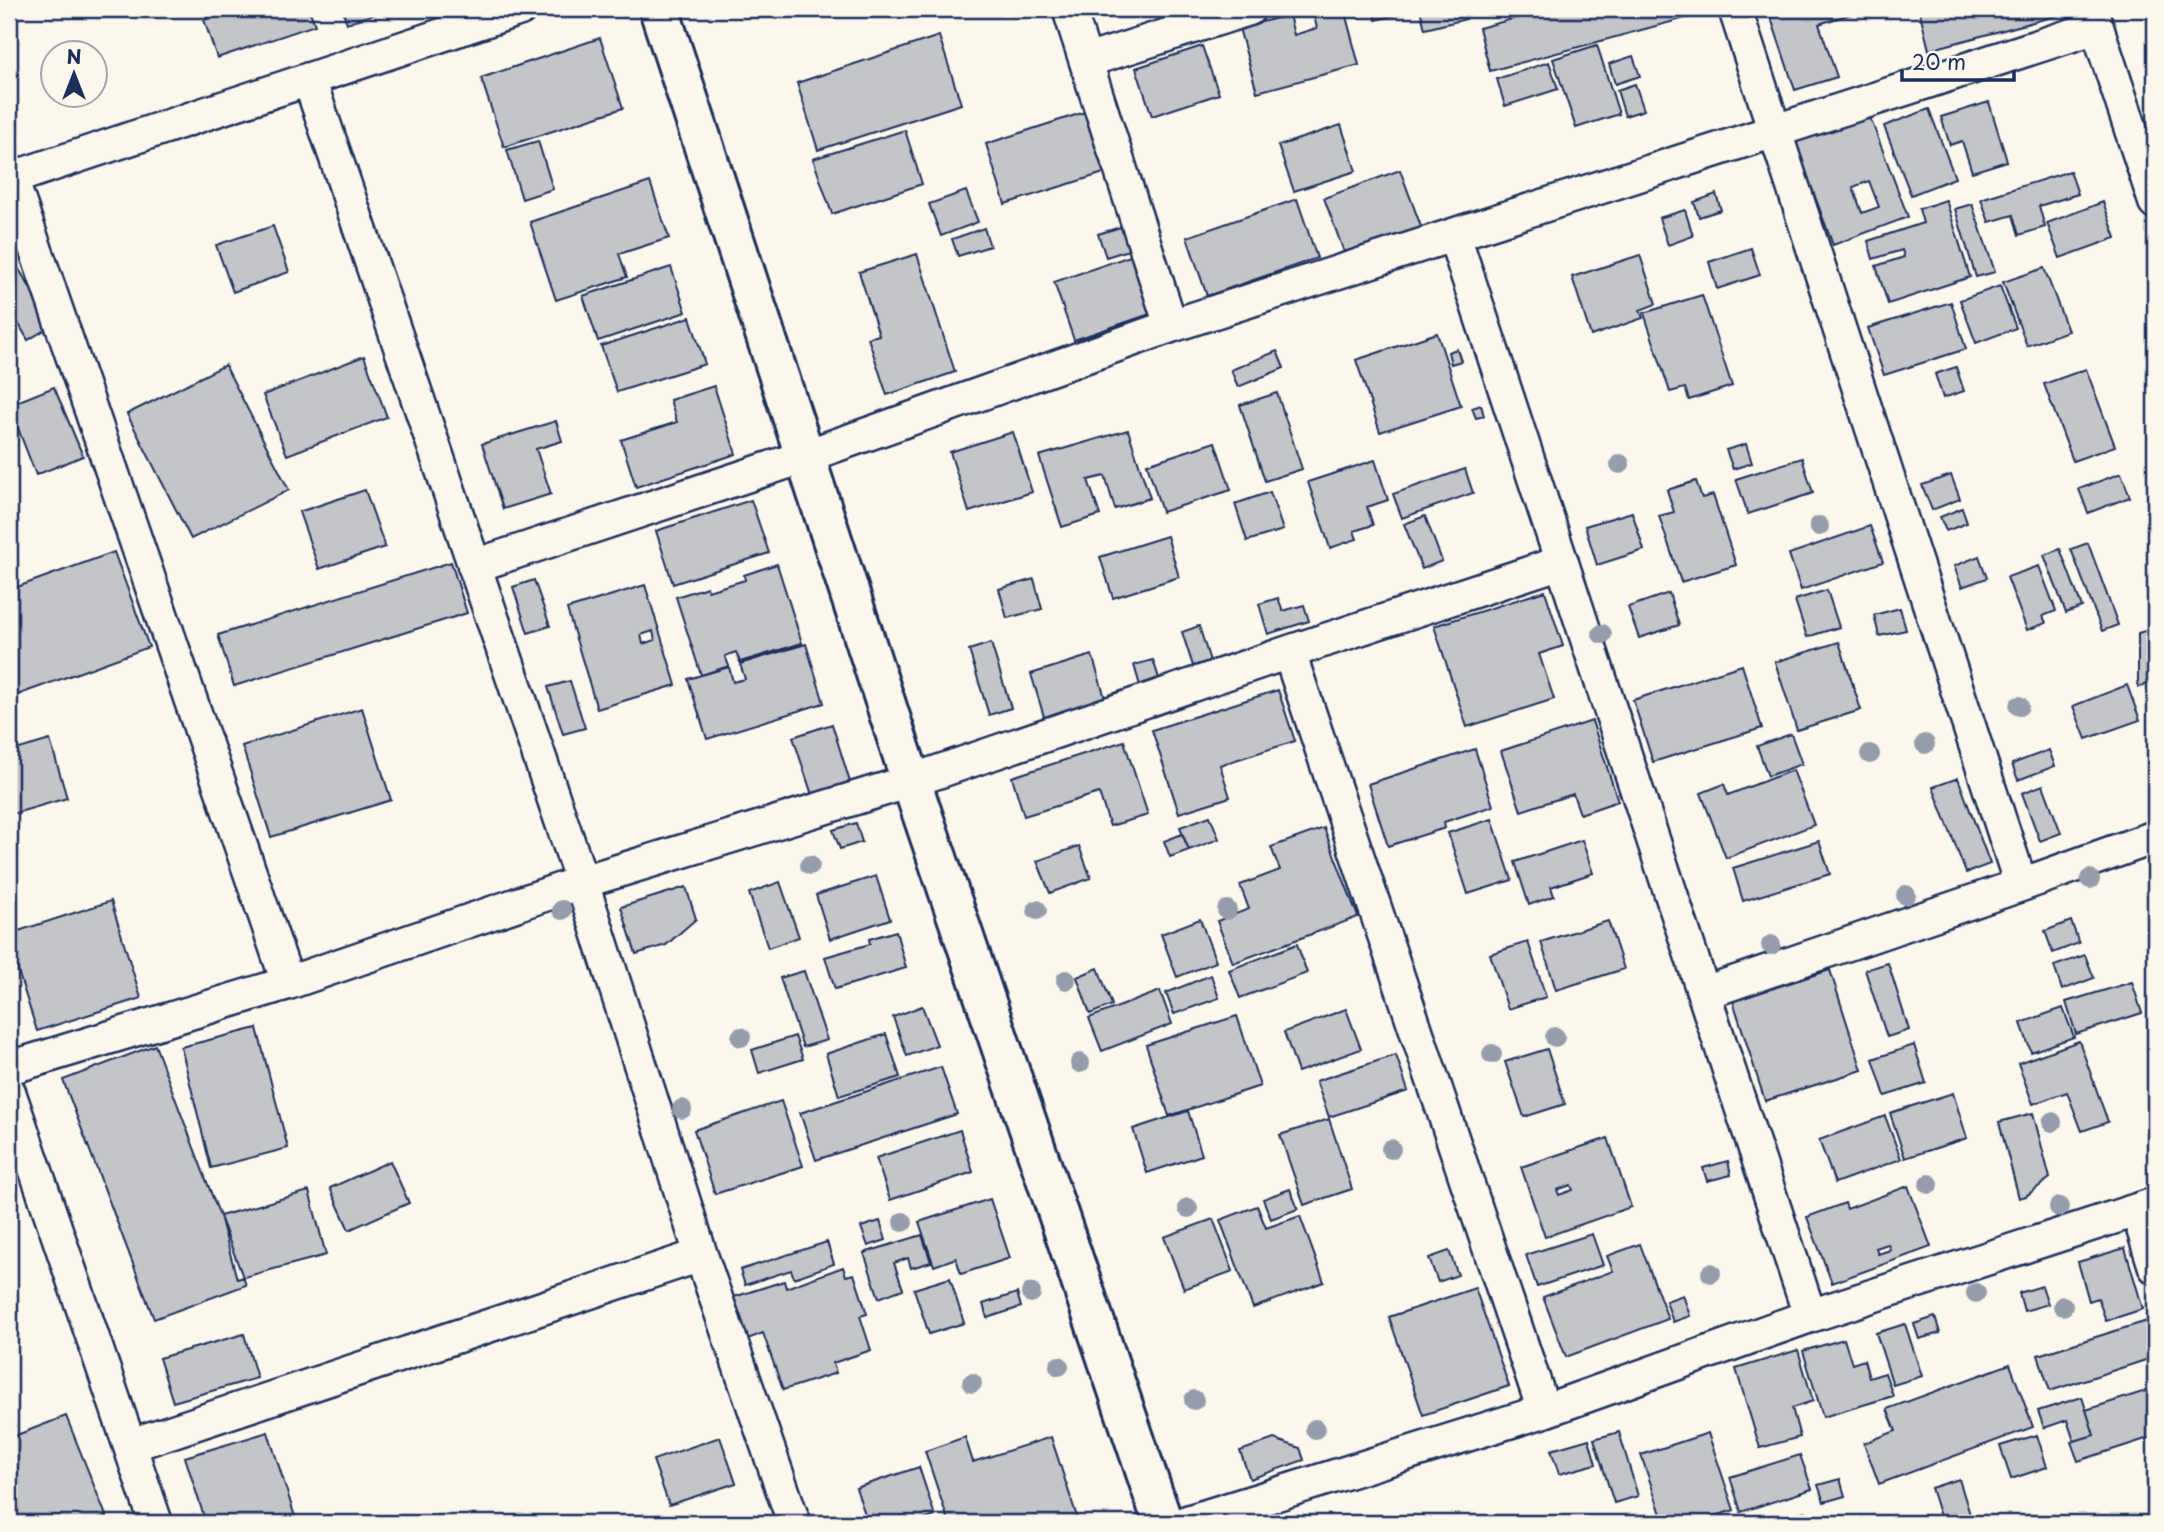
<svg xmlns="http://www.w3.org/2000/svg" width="2164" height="1532" font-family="'Playpen Sans',sans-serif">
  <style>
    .building { fill: #c3c5c9; stroke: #1b2f5e; stroke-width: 2; fill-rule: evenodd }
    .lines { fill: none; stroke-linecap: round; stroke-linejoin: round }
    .minor-casing { stroke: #1b2f5e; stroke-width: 37 }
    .tertiary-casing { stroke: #1b2f5e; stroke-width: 44 }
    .minor { stroke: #fbf7ec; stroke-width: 32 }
    .tertiary { stroke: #fbf7ec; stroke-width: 38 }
    .tree { fill: #959cab }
  </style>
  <rect width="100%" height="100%" fill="#fbf7ec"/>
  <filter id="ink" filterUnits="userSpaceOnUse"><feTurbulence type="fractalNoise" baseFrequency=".0143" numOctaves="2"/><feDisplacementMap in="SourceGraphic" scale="14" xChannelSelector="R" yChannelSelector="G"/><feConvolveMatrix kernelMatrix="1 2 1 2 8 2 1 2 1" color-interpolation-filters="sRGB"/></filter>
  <g filter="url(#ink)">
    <path class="building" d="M237 9H309L315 25 217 58 204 20Z
      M342 9H390L347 23Z
      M1122 9H1151L1124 17Z
      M1312 9H1344L1359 65 1257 92 1239 28 1289 15 1294 35 1317 28Z
      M1373 9H1419L1376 20Z
      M1420 9H1464L1466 19 1425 29Z
      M1550 9H1715V10L1490 71 1479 28Z
      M1768 9H1867L1819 24 1837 77 1795 90Z
      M1919 9H2061L2063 14 1929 50Z
      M939 36 961 104 818 150 797 83Z
      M600 38 623 108 504 147 481 78Z
      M1597 45 1619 114 1576 128 1553 59Z
      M1202 46 1219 94 1152 116 1136 68Z
      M1633 56 1640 76 1615 84 1609 64Z
      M1549 62 1558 89 1505 106 1497 79Z
      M1635 84 1644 110 1625 116 1617 90Z
      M1989 102 2007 161 1972 172 1962 141 1950 145 1941 117Z
      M1929 109 1955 178 1911 195 1884 126Z
      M1088 111 1107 172 1005 204 986 144Z
      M1868 112 1908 217 1833 245 1794 140ZM1869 181 1879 207 1862 213 1853 187Z
      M1341 125 1356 171 1294 191 1278 146Z
      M905 130 922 184 832 214 813 159Z
      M538 141 553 189 522 199 507 150Z
      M1400 170 1423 232 1347 260 1324 198Z
      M2070 171 2078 194 2039 206 2045 227 2019 235 2013 215 1989 222 1981 199Z
      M650 182 669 238 619 254 627 277 556 300 530 222Z
      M966 191 978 222 941 236 929 204Z
      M1716 194 1721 210 1699 217 1694 202Z
      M1297 199 1317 258 1207 296 1187 237Z
      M1946 200 1970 277 1888 304 1876 266 1904 257 1902 250 1873 259 1868 241 1923 223 1919 209Z
      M2103 202 2116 238 2060 258 2047 223Z
      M1972 204 1995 272 1976 277 1955 209Z
      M1685 210 1693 236 1668 245 1659 218Z
      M1127 225 1135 248 1106 257 1098 234Z
      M273 226 289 272 233 292 216 245Z
      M984 228 990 246 958 256 952 239Z
      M1751 248 1760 275 1717 289 1709 262Z
      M9 253 53 325 28 340 9 307Z
      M917 254 955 372 887 395 868 338 879 335 859 272Z
      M1136 254 1156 312 1074 340 1054 282Z
      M1640 255 1656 304 1640 310 1643 318 1591 336 1572 277Z
      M671 267 686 312 598 341 583 296Z
      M2044 268 2068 331 2027 346 2003 282Z
      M2000 286 2016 328 1976 343 1960 300Z
      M1702 295 1732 386 1689 400 1685 388 1670 392 1644 313Z
      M1951 302 1966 349 1884 375 1868 328Z
      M690 317 705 364 617 392 601 346Z
      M1437 333 1461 406 1380 432 1356 360Z
      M1457 349 1461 361 1451 364 1448 352Z
      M1277 351 1284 368 1238 387 1231 370Z
      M364 356 387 417 287 455 263 395Z
      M225 365 289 490 191 539 127 414Z
      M1956 367 1964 391 1943 398 1935 374Z
      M2086 369 2115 446 2073 461 2044 384Z
      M714 386 736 454 636 487 621 440 677 422 670 400Z
      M54 387 83 456 36 475 9 405Z
      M1277 393 1302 469 1265 481 1240 405Z
      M1481 405 1484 416 1476 418 1472 408Z
      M556 421 562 441 536 449 551 494 503 509 482 444Z
      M1128 430 1150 498 1115 509 1105 476 1088 480 1100 515 1062 527 1039 456Z
      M1013 432 1032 492 969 512 950 452Z
      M1215 442 1231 490 1162 512 1147 464Z
      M1746 444 1752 463 1733 469 1726 450Z
      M1802 458 1813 493 1748 514 1736 479Z
      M1375 460 1388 500 1367 507 1373 525 1354 531 1357 539 1330 548 1308 482Z
      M1465 469 1473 493 1402 518 1393 494Z
      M2121 473 2130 497 2088 513 2079 489Z
      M1951 475 1960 499 1932 510 1922 485Z
      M1696 481 1702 498 1713 495 1736 565 1681 582 1659 516 1674 512 1667 490Z
      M365 490 385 547 319 569 299 512Z
      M1270 492 1283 530 1247 541 1235 504Z
      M751 500 769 553 673 584 656 531Z
      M1962 508 1967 523 1946 531 1940 517Z
      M1632 512 1644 550 1597 565 1585 526Z
      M1425 516 1442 561 1422 569 1404 524Z
      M1870 526 1883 562 1801 590 1789 554Z
      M1167 536 1179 577 1113 598 1100 557Z
      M2088 543 2118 625 2102 631 2071 549Z
      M2060 549 2082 607 2066 613 2044 555Z
      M114 552 149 647 9 698V590Z
      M1979 556 1987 578 1962 587 1954 566Z
      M451 562 467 613 234 686 218 635Z
      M777 564 802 643 740 662 736 652 725 656 729 666 701 675 676 597 707 587 708 591 745 580 744 575Z
      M2039 566 2056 611 2043 616 2046 623 2027 630 2007 577Z
      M1034 579 1042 609 1007 618 999 589Z
      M534 580 550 626 528 633 513 587Z
      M645 585 676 685 597 709 567 609ZM653 631 655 640 643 644 641 635Z
      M1827 590 1839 627 1807 637 1795 600Z
      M1545 591 1563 646 1539 654 1554 699 1467 727 1434 626Z
      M1669 593 1679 625 1639 638 1628 607Z
      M1278 598 1283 611 1304 605 1309 621 1268 634 1259 604Z
      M1900 608 1906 630 1879 636 1874 615Z
      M1199 626 1210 661 1193 666 1182 632Z
      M2155 628V682L2138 687V633Z
      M1839 642 1861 710 1797 730 1775 662Z
      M991 643 1011 708 989 715 969 650Z
      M806 644 824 703 707 739 688 679 729 667 733 682 745 679 740 664Z
      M1092 655 1106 701 1045 720 1031 674Z
      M1153 660 1161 684 1141 689 1134 665Z
      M1742 665 1762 728 1653 762 1633 700Z
      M570 681 585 728 563 734 548 687Z
      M2127 685 2140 720 2086 739 2073 706Z
      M1278 690 1295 741 1220 765 1230 797 1179 813 1152 730Z
      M362 708 391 800 271 837 242 746Z
      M1592 721 1618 801 1580 814 1573 794 1521 811 1501 751Z
      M832 724 850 782 812 795 793 737Z
      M1791 734 1802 764 1768 776 1757 746Z
      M50 740 67 798 9 815V752Z
      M1124 741 1148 815 1110 826 1099 793 1024 816 1012 777Z
      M1475 749 1493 806 1444 822 1445 828 1388 846 1368 784Z
      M2049 750 2055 766 2018 780 2012 764Z
      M1793 770 1814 825 1726 858 1701 793 1724 784 1728 795Z
      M1958 778 1990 864 1966 873 1933 787Z
      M2043 785 2061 833 2040 841 2022 793Z
      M1210 816 1219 839 1189 850 1180 827Z
      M1492 819 1512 880 1468 894 1448 833Z
      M856 823 862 842 840 849 833 830Z
      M1324 828 1358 917 1233 963 1217 921 1249 909 1240 885 1280 870 1271 847Z
      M1182 834 1189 850 1170 857 1164 841Z
      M1582 840 1593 873 1551 887 1554 896 1529 905 1515 862Z
      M1819 841 1830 874 1743 901 1733 868Z
      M1079 846 1091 878 1050 893 1037 861Z
      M876 876 890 919 830 939 816 895Z
      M780 882 799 937 768 948 749 893Z
      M686 887 696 919 666 945 636 954 621 907Z
      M111 901 141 998 37 1031 9 943V934Z
      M1200 919 1216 962 1177 977 1161 934Z
      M1608 921 1624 969 1556 990 1541 942Z
      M2071 921 2079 943 2053 953 2045 931Z
      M896 931 906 968 835 989 825 957 870 944 869 939Z
      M1528 942 1546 997 1508 1009 1490 954Z
      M1297 944 1307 973 1240 998 1229 970Z
      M2085 955 2094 978 2062 990 2054 966Z
      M1888 963 1909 1030 1887 1037 1865 970Z
      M1098 968 1112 1005 1090 1014 1077 977Z
      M1830 970 1862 1070 1765 1101 1733 1001Z
      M804 971 827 1040 803 1047 780 978Z
      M1211 975 1219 998 1174 1014 1166 993Z
      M2132 982 2142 1013 2076 1034 2066 1002Z
      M1160 991 1172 1024 1102 1051 1089 1018Z
      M922 1006 937 1045 907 1056 893 1017Z
      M2063 1008 2074 1037 2031 1052 2021 1023Z
      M1346 1009 1361 1049 1298 1072 1284 1032Z
      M1237 1016 1260 1086 1169 1116 1146 1045Z
      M257 1028 288 1148 211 1168 181 1047Z
      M886 1034 900 1077 839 1096 826 1054Z
      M795 1036 803 1059 759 1073 752 1050Z
      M2079 1041 2108 1122 2082 1131 2067 1092 2033 1104 2018 1063Z
      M155 1045 246 1285 154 1319 63 1080Z
      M1914 1045 1926 1083 1885 1096 1873 1059Z
      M1547 1049 1565 1104 1524 1117 1505 1062Z
      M1396 1055 1408 1091 1329 1117 1316 1081Z
      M941 1067 957 1114 816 1160 800 1113Z
      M1953 1093 1967 1138 1905 1158 1890 1113Z
      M781 1101 803 1166 715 1194 694 1130Z
      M1188 1111 1202 1155 1147 1173 1133 1129Z
      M2033 1113 2050 1178 2026 1196 2019 1198 1999 1122Z
      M1885 1116 1901 1159 1835 1183 1819 1140Z
      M1329 1119 1352 1189 1304 1205 1280 1135Z
      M960 1130 973 1172 890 1200 876 1158Z
      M1608 1138 1631 1207 1545 1237 1521 1167ZM1571 1185 1573 1190 1559 1195 1557 1190Z
      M390 1161 409 1203 349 1230 330 1188Z
      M1728 1161 1731 1175 1707 1181 1703 1168Z
      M9 1185 16 1205 9 1208Z
      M1908 1186 1931 1247 1832 1283 1807 1217 1845 1203 1847 1209ZM1888 1244 1890 1250 1878 1254 1876 1248Z
      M1290 1189 1298 1209 1271 1219 1263 1199Z
      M309 1191 326 1255 237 1279 220 1216Z
      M990 1199 1010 1258 961 1274 956 1258 934 1266 919 1222Z
      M1257 1206 1266 1228 1300 1216 1324 1282 1253 1308 1220 1220Z
      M1213 1219 1233 1271 1184 1289 1164 1237Z
      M880 1221 886 1240 868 1246 861 1227Z
      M1592 1234 1603 1265 1537 1287 1526 1255Z
      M922 1235 931 1262 911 1268 908 1258 894 1263 903 1289 879 1298 864 1253Z
      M827 1242 834 1264 794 1278 791 1270 745 1285 740 1270Z
      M1640 1244 1668 1319 1566 1357 1543 1297 1613 1271 1607 1256Z
      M2125 1248 2143 1309 2106 1321 2098 1298 2089 1301 2078 1262Z
      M1449 1251 1458 1275 1438 1282 1429 1258Z
      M843 1267 846 1276 854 1274 867 1314 860 1316 871 1350 833 1363 836 1373 783 1390 763 1333 748 1339 734 1297 784 1281 786 1288Z
      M950 1278 964 1323 929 1334 914 1289Z
      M2042 1286 2048 1304 2024 1311 2019 1293Z
      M1475 1288 1509 1386 1423 1415 1389 1317Z
      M1017 1293 1021 1307 987 1318 983 1304Z
      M1683 1295 1690 1316 1673 1322 1666 1301Z
      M1935 1317 1940 1333 1919 1339 1914 1324Z
      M2147 1321 2155 1347V1357L2050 1391 2038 1355Z
      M1905 1324 1922 1376 1893 1385 1876 1333Z
      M244 1334 257 1378 173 1402 159 1358Z
      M1844 1339 1852 1364 1864 1360 1869 1378 1885 1373 1893 1396 1823 1417 1803 1351Z
      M1798 1350 1813 1401 1792 1408 1800 1437 1760 1448 1736 1369Z
      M2010 1364 2033 1427 1879 1484 1864 1443 1896 1431 1887 1409Z
      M2155 1388V1436L2078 1461 2071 1442 2094 1435 2086 1410Z
      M2082 1397 2094 1435 2074 1441 2067 1420 2044 1428 2038 1411Z
      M66 1416 109 1523H9V1438Z
      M268 1432 297 1523H206L185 1457Z
      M1619 1432 1638 1496 1614 1503 1594 1439Z
      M1708 1433 1734 1510 1694 1523H1664L1641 1455Z
      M2037 1435 2047 1467 2011 1479 2000 1446Z
      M720 1437 736 1483 669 1505 653 1460Z
      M965 1437 973 1462 1051 1437 1077 1517 1057 1523H949L925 1451Z
      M1274 1439 1300 1448 1304 1460 1250 1479 1240 1451Z
      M1589 1439 1596 1464 1559 1474 1551 1450Z
      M1800 1455 1812 1489 1741 1512 1730 1477Z
      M919 1467 935 1516 914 1523H868L856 1488Z
      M1840 1479 1845 1496 1824 1502 1818 1485Z
      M1959 1479 1972 1521 1942 1523 1931 1488Z
      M1805 1511 1809 1523H1765Z"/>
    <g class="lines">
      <g class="minor-casing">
        <path id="minor" d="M1069 9 1171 326
          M1735 9 2021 885
          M2091 9 2155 202
          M1086 61 1249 9
          M309 79 582 882 701 1255 794 1523
          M9 172 288 983
          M9 179 520 9
          M1454 235 1810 1316
          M474 566 806 456 1171 326 2097 27
          M1289 652 1544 1411
          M1704 993 2021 885 2155 837
          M9 1068 288 983 582 882 911 781 1289 652 1562 562
          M9 1092 156 1523
          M2137 1210 2155 1267
          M131 1445 701 1255
          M1184 1523 1544 1411 1810 1316 2155 1204"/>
      </g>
      <g class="tertiary-casing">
        <path id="tertiary" d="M659 9 911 781 1163 1523"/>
      </g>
      <use href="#minor" class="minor"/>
      <use href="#tertiary" class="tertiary"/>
    </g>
    <g class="tree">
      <circle cx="1620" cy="464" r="10"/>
      <circle cx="1819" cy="526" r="10"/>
      <circle cx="1602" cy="634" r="10"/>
      <circle cx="2019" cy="706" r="10"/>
      <circle cx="1925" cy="744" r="10"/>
      <circle cx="1870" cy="754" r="10"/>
      <circle cx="810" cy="865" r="10"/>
      <circle cx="2090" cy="879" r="10"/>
      <circle cx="1906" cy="895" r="10"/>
      <circle cx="562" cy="910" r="10"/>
      <circle cx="1037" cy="910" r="10"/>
      <circle cx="1227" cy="910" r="10"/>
      <circle cx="1771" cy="945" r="10"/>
      <circle cx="1066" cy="980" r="10"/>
      <circle cx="741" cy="1037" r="10"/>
      <circle cx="1555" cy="1037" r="10"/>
      <circle cx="1492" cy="1054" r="10"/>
      <circle cx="1080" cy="1063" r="10"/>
      <circle cx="682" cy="1109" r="10"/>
      <circle cx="2052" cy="1122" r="10"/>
      <circle cx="1391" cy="1149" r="10"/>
      <circle cx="1929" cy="1184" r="10"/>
      <circle cx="2059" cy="1207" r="10"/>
      <circle cx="1188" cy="1208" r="10"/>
      <circle cx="903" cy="1222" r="10"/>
      <circle cx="1711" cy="1273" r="10"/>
      <circle cx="1031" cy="1293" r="10"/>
      <circle cx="1976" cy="1293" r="10"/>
      <circle cx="2063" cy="1306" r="10"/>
      <circle cx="1059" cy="1366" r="10"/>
      <circle cx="972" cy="1383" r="10"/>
      <circle cx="1194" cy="1400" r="10"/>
      <circle cx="1315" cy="1429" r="10"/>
    </g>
  </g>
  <rect width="2164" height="1532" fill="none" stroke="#fbf7ec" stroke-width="35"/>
  <rect x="18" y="18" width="2129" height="1497" fill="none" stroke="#1b2f5e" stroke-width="2.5" filter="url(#ink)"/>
  <g transform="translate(74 74)"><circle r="33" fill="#fbf7ec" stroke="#a1a7b3" stroke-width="2"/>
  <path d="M0-5L12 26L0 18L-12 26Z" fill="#1b2f5e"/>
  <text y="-10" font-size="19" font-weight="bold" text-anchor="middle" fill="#1b2f5e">N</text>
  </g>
  <path d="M1902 70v10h112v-10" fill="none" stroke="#1b2f5e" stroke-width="3.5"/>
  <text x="1912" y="70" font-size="21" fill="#1b2f5e" stroke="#fbf7ec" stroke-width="5" paint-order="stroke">20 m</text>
</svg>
